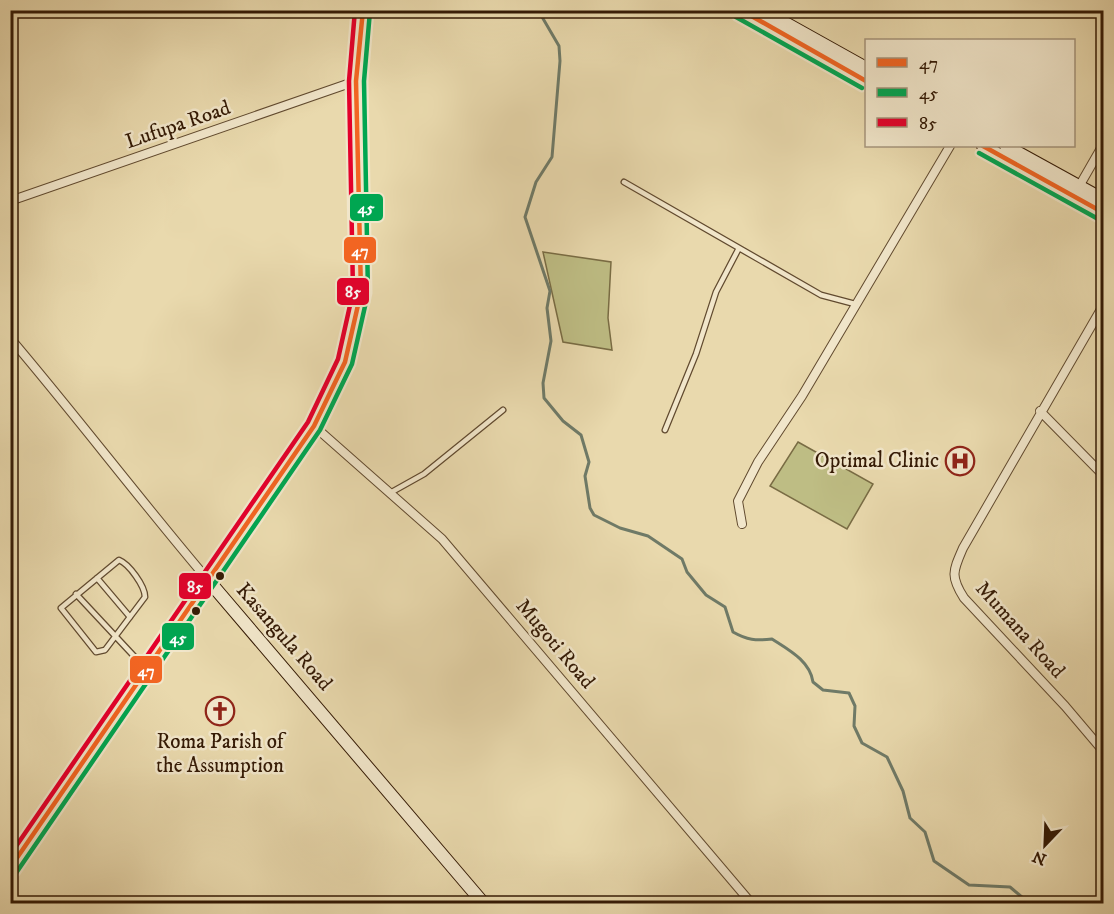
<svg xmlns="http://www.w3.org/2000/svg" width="1114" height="914" font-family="'IM FELL DW Pica',serif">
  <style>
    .green { fill: #bebd84; stroke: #796c44; stroke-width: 1.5 }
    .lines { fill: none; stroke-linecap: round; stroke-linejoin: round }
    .stream { stroke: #6f7a67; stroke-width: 3 }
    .service-casing { stroke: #614a2f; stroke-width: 7 }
    .minor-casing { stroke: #614a2f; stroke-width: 10 }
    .secondary-casing { stroke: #341a05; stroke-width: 14 }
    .service { stroke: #f1e6ca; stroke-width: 4.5 }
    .minor { stroke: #f1e6ca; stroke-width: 8 }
    .secondary { stroke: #f1e6ca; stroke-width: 12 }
    .bus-1-casing { stroke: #f1e6ca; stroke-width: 9 }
    .bus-2-casing { stroke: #f1e6ca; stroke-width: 9 }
    .bus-3-casing { stroke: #f1e6ca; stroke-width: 9 }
    .bus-1 { stroke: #f26522; stroke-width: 4.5 }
    .bus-2 { stroke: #00a651; stroke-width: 4.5 }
    .bus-3 { stroke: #e4002b; stroke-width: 4.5 }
    .bus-dot { fill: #341a05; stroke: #f1e6ca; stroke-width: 2 }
    .labels { text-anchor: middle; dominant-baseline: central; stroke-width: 5; stroke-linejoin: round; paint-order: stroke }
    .street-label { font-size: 21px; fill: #341a05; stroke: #f1e6ca }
    .poi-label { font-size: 21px; fill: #341a05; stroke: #f1e6ca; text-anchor: end }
    .line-badge { stroke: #f1e6ca; stroke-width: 2 }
    .badge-label { font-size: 16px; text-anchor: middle; font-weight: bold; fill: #fff }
  </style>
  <rect width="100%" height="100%" fill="#e9d9ad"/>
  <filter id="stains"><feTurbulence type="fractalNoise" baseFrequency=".00333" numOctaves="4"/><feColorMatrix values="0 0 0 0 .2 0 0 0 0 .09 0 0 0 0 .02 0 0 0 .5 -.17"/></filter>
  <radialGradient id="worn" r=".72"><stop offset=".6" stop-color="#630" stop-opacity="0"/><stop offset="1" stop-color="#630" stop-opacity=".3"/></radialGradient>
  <path class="green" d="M543 252 611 262 608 318 612 350 563 342Z
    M798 442 873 484 847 529 770 486Z"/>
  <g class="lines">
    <path class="stream" d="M538 10 559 46 560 61 552 157 536 182 525 217 550 291 547 308 551 341 543 383 544 398 563 421 581 435 589 462 585 476 590 508 594 515 620 528 648 536 682 559 687 572 706 595 725 607 733 632C747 640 756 641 772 639 789 650 810 661 813 682L823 690 849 693 855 706 854 726 862 743 887 757 903 791 910 818 925 832 934 861 969 885 1010 887 1023 898 1021 904"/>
    <g class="service-casing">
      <path id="service" d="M624 182 821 295 855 304
        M665 430 696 354 716 292 739 248
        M390 493 424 474 503 410
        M119 560C129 564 145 586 145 597L105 650 96 652 61 608Z
        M97 578 130 617
        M76 594 146 669"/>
    </g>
    <g class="minor-casing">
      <path id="minor" d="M1077 190 1104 143
        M10 201 356 81
        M1104 304 963 548C953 571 950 576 964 598L1065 706 1104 752
        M10 338C78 418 140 500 208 580
        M1040 411 1104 476
        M314 426 442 539 752 904
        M742 524 738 501 758 462 802 396 950 146"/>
    </g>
    <g class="secondary-casing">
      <path id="secondary" d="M740 10 866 81
        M762 10 866 68
        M983 146 1104 213
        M1006 146 1104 200
        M208 580 484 904
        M10 869 314 426C340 383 355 342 361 292L356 81 358 43 363 10"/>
    </g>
    <use href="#service" class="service"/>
    <use href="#minor" class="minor"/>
    <use href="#secondary" class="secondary"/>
    <g class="bus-1-casing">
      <path id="bus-1" d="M741 10 866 81
        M983 146 1104 213
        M10 868 314 426 345 362 361 292 356 81 363 10"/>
    </g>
    <g class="bus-2-casing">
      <path id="bus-2" d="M736 17 862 88
        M979 153 1100 220
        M16 873 320 430 352 364 368 293 364 81 370 11"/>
    </g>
    <g class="bus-3-casing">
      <path id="bus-3" d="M10 855 308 422 338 359 353 292 349 81 355 10"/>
    </g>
    <use href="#bus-1" class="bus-1"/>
    <use href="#bus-2" class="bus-2"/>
    <use href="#bus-3" class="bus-3"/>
  </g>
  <defs>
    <g id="hospital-ring" transform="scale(1.5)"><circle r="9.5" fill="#f1e6ca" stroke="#8f2418" stroke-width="1.5"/><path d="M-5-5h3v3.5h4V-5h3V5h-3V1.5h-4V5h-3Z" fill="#8f2418"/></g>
    <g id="church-ring" transform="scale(1.5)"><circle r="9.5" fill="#f1e6ca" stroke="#8f2418" stroke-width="1.5"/><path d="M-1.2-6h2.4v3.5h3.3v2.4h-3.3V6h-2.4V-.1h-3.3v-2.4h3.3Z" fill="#8f2418"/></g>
  </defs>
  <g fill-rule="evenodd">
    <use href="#hospital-ring" x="960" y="461"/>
    <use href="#church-ring" x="220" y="711"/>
  </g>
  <g class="bus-dot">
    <circle cx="220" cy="576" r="5"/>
    <circle cx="196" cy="611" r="5"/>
  </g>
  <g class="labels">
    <g class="street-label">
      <text transform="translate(178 125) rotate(-19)">Lufupa Road</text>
      <text transform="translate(1020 630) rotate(48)">Mumana Road</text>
      <text transform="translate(284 637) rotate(49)">Kasangula Road</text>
      <text transform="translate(555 644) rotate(50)">Mugoti Road</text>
    </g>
    <g class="poi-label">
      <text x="939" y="461">Optimal Clinic</text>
      <text x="220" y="742" text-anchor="middle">Roma Parish of<tspan x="220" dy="24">the Assumption</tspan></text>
    </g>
  </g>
  <g class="line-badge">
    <rect x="349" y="193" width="35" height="29" rx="6" fill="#00a651"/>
    <rect x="343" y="236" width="34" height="28" rx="6" fill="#f26522"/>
    <rect x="336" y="277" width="34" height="29" rx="6" fill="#e4002b"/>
    <rect x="178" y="572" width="34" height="28" rx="6" fill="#e4002b"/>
    <rect x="161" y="622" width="34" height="29" rx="6" fill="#00a651"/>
    <rect x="129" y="655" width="34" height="29" rx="6" fill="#f26522"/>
  </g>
  <g class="badge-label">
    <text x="366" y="213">45</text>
    <text x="360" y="256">47</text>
    <text x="353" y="297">85</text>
    <text x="195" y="592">85</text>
    <text x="178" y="643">45</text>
    <text x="146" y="676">47</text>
  </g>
  <rect width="1114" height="914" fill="none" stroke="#e9d9ad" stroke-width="36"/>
  <rect x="12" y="12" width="1090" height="890" fill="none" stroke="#341a05" stroke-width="3"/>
  <rect x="18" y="18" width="1078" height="878" fill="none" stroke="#341a05" stroke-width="1.5"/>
  <rect x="865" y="39" width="210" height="108" fill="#f1e6ca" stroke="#a5947b" stroke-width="1.5"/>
  <rect x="877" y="58" width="30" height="9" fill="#f26522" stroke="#a5947b" stroke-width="1.5"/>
  <text x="919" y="69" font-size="18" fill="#341a05">47</text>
  <rect x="877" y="88" width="30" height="9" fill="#00a651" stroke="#a5947b" stroke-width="1.5"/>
  <text x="919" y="99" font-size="18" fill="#341a05">45</text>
  <rect x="877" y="118" width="30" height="9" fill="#e4002b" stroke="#a5947b" stroke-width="1.5"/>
  <text x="919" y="129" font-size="18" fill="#341a05">85</text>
  <g transform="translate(1045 845) rotate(203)" stroke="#f1e6ca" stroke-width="4.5" paint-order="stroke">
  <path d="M0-4.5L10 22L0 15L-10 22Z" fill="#341a05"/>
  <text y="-9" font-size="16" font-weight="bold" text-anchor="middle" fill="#341a05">N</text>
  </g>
  <rect width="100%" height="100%" filter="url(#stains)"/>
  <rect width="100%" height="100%" fill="url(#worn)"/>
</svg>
